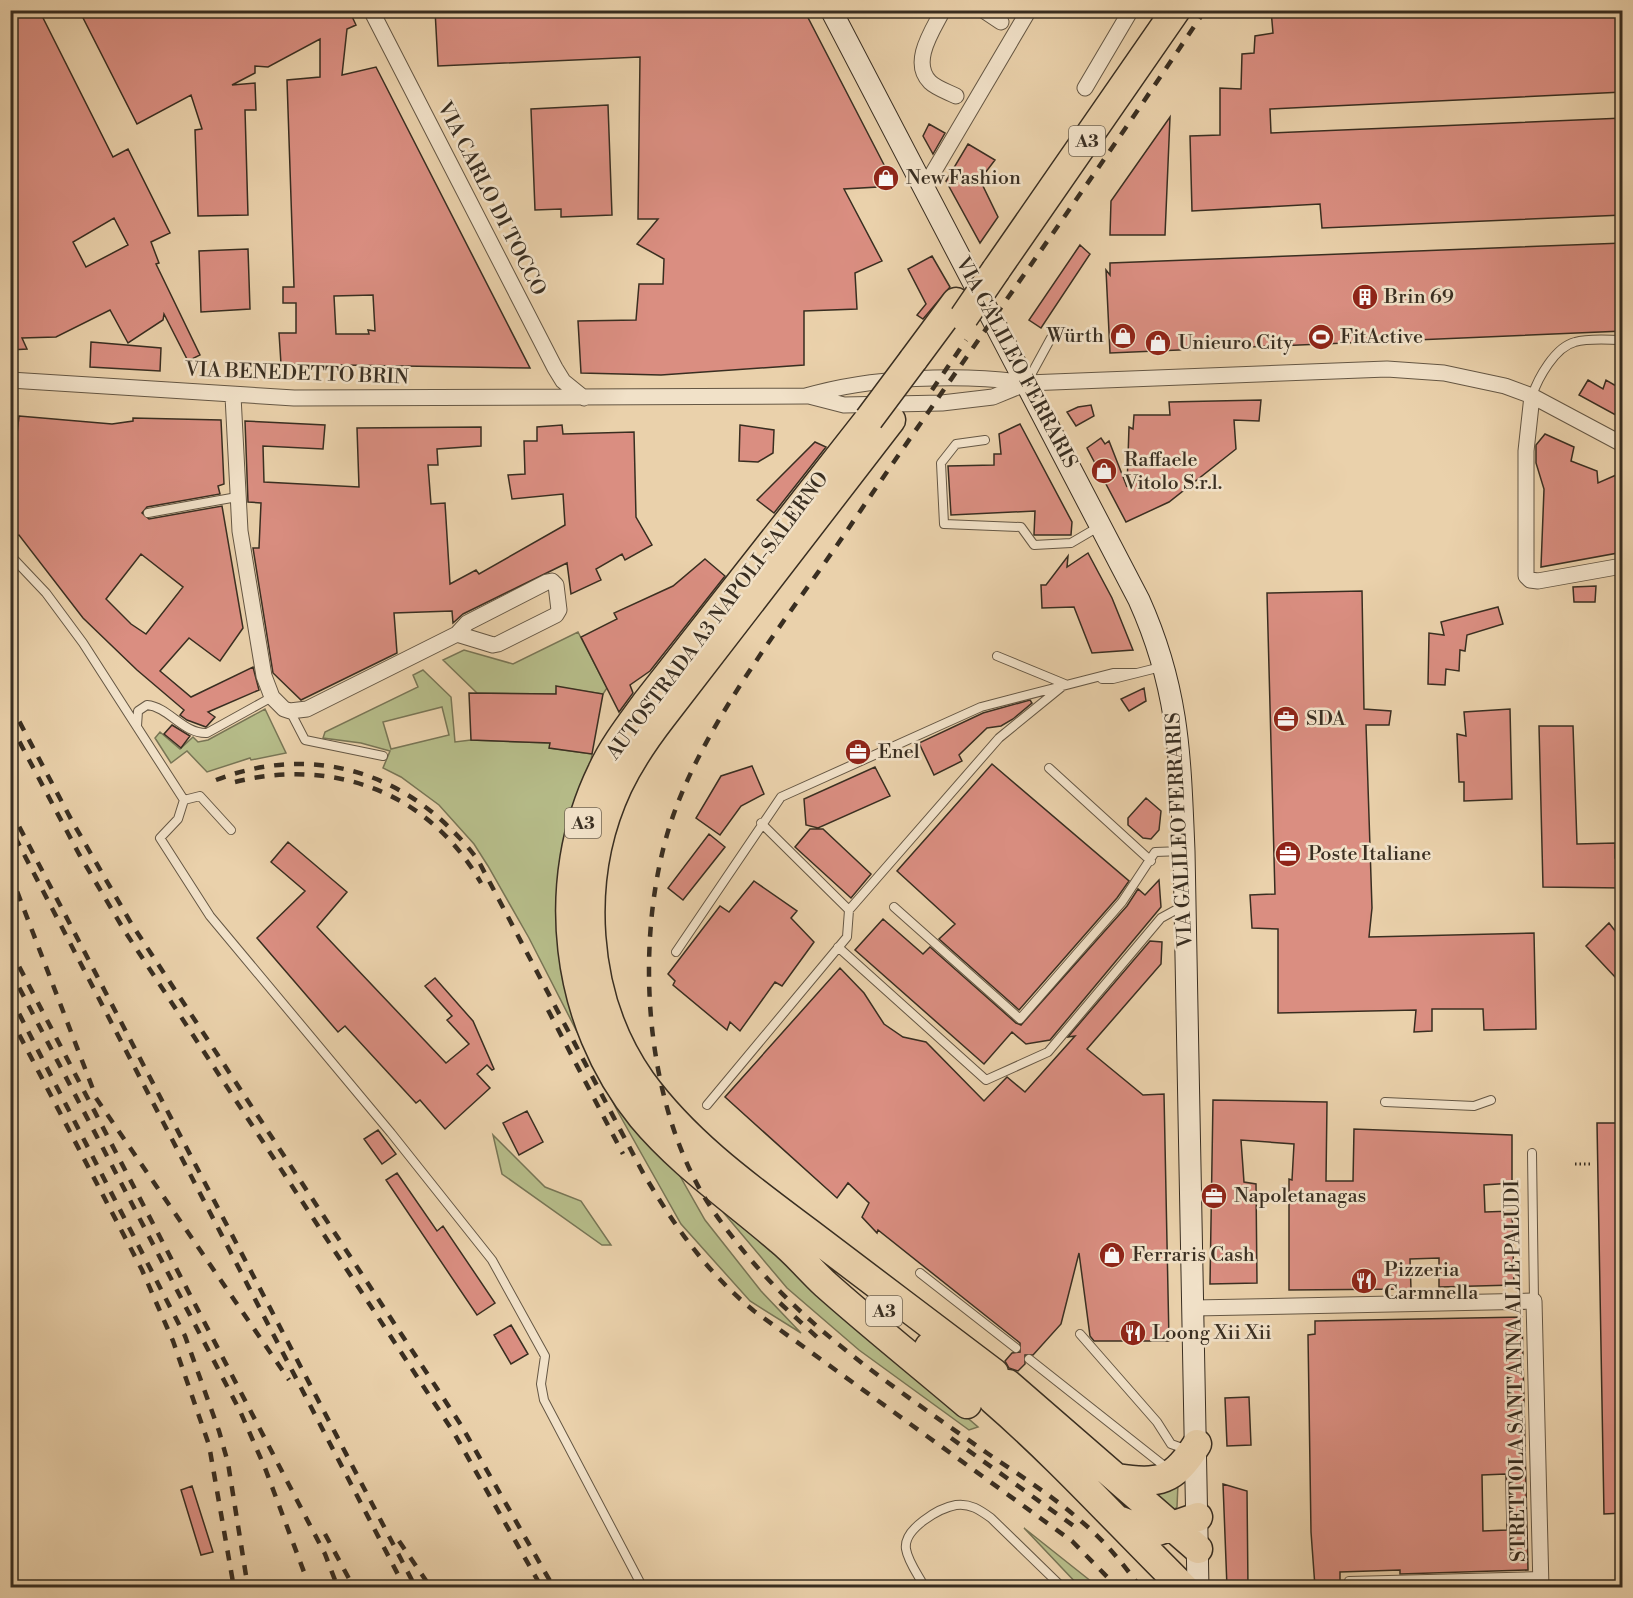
<svg xmlns="http://www.w3.org/2000/svg" width="1633" height="1598" font-family="'Libre Bodoni',serif">
  <style>
    .green { fill: #b6bc89; stroke: #787555; stroke-width: 1.5; fill-rule: evenodd }
    .building { fill: #da8e81; stroke: #392e21; stroke-width: 1.5; fill-rule: evenodd }
    .lines { fill: none; stroke-linecap: round; stroke-linejoin: round }
    .service-casing { stroke: #655744; stroke-width: 10 }
    .minor-casing { stroke: #655744; stroke-width: 17 }
    .secondary-casing { stroke: #392e21; stroke-width: 23 }
    .motorway-casing { stroke: #392e21; stroke-width: 31 }
    .path { stroke: #392e21; stroke-width: 3; stroke-dasharray: 1.5 3; stroke-linecap: butt }
    .service { stroke: #f1e1c8; stroke-width: 8 }
    .minor { stroke: #f1e1c8; stroke-width: 15 }
    .secondary { stroke: #f1e1c8; stroke-width: 21 }
    .motorway { stroke: #ead1ab; stroke-width: 28 }
    .rail { stroke: #392e21; stroke-width: 4.5; stroke-dasharray: 10 10; stroke-linecap: butt }
    .motorway-bridge-casing { stroke: #392e21; stroke-width: 31; stroke-linecap: butt }
    .motorway-bridge { stroke: #ead1ab; stroke-width: 28 }
    .labels { text-anchor: middle; dominant-baseline: central; stroke-width: 5; stroke-linejoin: round; paint-order: stroke }
    .shield { fill: #f1e1c8; stroke: #706453; stroke-width: 1.5 }
    .shield-label { font-size: 18px; font-weight: bold; fill: #392e21 }
    .poi-label { font-size: 20px; fill: #392e21; stroke: #f1e1c8; text-anchor: start }
    .street-label { font-size: 20px; fill: #392e21; stroke: #f1e1c8 }
  </style>
  <rect width="100%" height="100%" fill="#ead1ab"/>
  <filter id="stains"><feTurbulence type="fractalNoise" baseFrequency=".00333" numOctaves="4"/><feColorMatrix values="0 0 0 0 .2 0 0 0 0 .09 0 0 0 0 .02 0 0 0 .5 -.17"/></filter>
  <radialGradient id="worn" r=".72"><stop offset=".6" stop-color="#630" stop-opacity="0"/><stop offset="1" stop-color="#630" stop-opacity=".3"/></radialGradient>
  <path class="green" d="M578 632 607 688 603 694 557 687 556 694 477 693 443 660 464 650 513 664Z
    M423 670 451 697 455 742 471 740 550 743V748L592 754 588 779 562 860 672 1162 705 1220 761 1291 801 1333 750 1301 681 1224 618 1112 529 938 488 866 474 844 439 805 401 777 383 768 390 751 361 743 323 738 325 732 418 687 413 675ZM442 707 449 735 391 749 383 722Z
    M265 709 286 753 251 760 250 758 207 772 187 751 171 763 155 738 160 732 180 749 193 737 198 742 208 740Z
    M493 1135 545 1187 581 1201 611 1245H602L502 1174Z
    M723 1212 787 1262 978 1427 969 1430 859 1350 787 1288Z
    M1178 1483 1177 1507 1172 1512 1151 1494Z
    M1024 1528 1097 1586 1098 1587H1080Z"/>
  <path class="building" d="M10 10H39L113 157 128 149 170 233 151 242 159 263 156 264 200 355 188 361 164 314 163 320 128 343 110 310 56 337 22 338 27 349 10 350ZM114 218 128 245 86 267 73 242Z
    M79 10H349L356 25 347 29 342 75 376 67 530 368 281 364 279 333H296V303H283V287H294L287 80 320 77V39L268 67 255 66V73L232 85 255 83 256 110H245L248 215 198 216 195 130 202 129 191 95 137 124ZM373 295 375 331 368 330 369 334H336L334 296Z
    M435 10H804L895 186 844 189 882 261 855 273 857 309 804 311V365L661 375 581 373 578 321 636 320 639 284H663L664 259 637 244 658 219H638L640 57 438 66Z
    M1271 10H1623V92L1270 109 1271 133 1623 118V215L1322 228 1320 204 1192 211 1190 136 1220 135V88L1241 89 1242 54 1254 53 1255 36 1273 33Z
    M608 105 612 215 561 217V209L535 210 531 109Z
    M1170 117 1165 235H1110L1111 201Z
    M929 124 945 133 933 154 923 136Z
    M968 144 995 160 982 177V184L998 217 980 243 946 181Z
    M1623 243V331L1110 353 1106 270 1110 275V263Z
    M1080 245 1090 254 1041 328 1029 320Z
    M248 249 250 309 201 312 199 251Z
    M932 256 950 287 923 319 917 315 926 304 908 269Z
    M91 342 161 348 160 371 90 367Z
    M1588 380 1603 389 1606 380 1623 390V419L1579 395Z
    M1261 400 1259 421 1234 420 1236 449 1169 502 1126 522 1087 448 1101 438 1105 444 1109 441 1127 487 1129 427 1133 429 1134 415H1170L1169 402Z
    M1091 405 1094 416 1076 426 1067 412 1078 407Z
    M19 416 112 424 133 421V418L221 420 224 484 218 486 220 494 147 507 142 513 149 519 222 506 243 628 220 661 189 638 160 671 191 697 253 667 259 690 208 712 215 717 206 727 187 720 180 715 184 710 137 670 83 618 19 535 10 537V435L17 434ZM141 554 183 587 146 634 131 624 106 599Z
    M245 421 325 425 323 449 263 446 264 482 359 487 357 428 481 427V446L437 449 438 465H428L431 504 445 503 450 584 476 570 479 574 565 525 563 494 512 499 508 475 525 474 524 441H537V427L562 425 563 434 634 432 636 517 652 545 625 560 622 554 596 569 601 580 571 594 567 563 463 614 453 623 452 611 394 613 397 653 301 700 273 673 253 548H259L261 503 248 502Z
    M1020 424 1072 522 1071 535H1034L1035 511 951 515 948 466 994 465V454H1001L999 434Z
    M740 425 774 430 773 453 758 462 739 461Z
    M1545 434 1574 447 1571 461 1597 471 1598 483 1623 472V552L1541 567 1544 489 1536 463V445Z
    M815 442 826 447 774 513 757 500Z
    M1088 553 1112 598 1133 650 1092 653 1074 607 1042 608 1041 585H1046L1068 556 1067 567Z
    M705 559 725 576 650 671 630 685 633 693 619 712 581 637 617 619 614 613 673 586Z
    M1596 586 1595 602H1574L1573 587Z
    M1362 591 1364 709 1391 711 1389 725H1366L1372 908 1369 937 1534 933 1536 1029 1484 1030 1483 1009H1432V1031L1414 1032 1416 1010 1278 1013V929L1252 928 1250 895 1275 894 1267 593Z
    M1498 607 1503 624 1467 635 1465 651 1460 650 1459 671 1446 669 1445 685 1428 684 1429 633 1444 635 1441 622Z
    M556 686 603 694 592 754 549 748 550 743 471 740 469 693 556 694Z
    M1144 688 1146 701 1129 711 1121 699Z
    M1030 700 1032 703 1013 719 1001 726 987 728 959 755 962 761 934 775 919 743 983 713Z
    M1510 709 1512 799 1464 801V782H1459L1457 734 1466 736 1464 712Z
    M172 725 190 736 181 748 164 734Z
    M1539 726H1573L1577 844 1615 843V858L1623 857V888L1543 887Z
    M992 764 1129 881 1117 898 1019 1010 939 939 955 924 897 871Z
    M752 766 764 794 741 806 720 835 696 818 721 776Z
    M875 767 890 796 818 828 806 825 804 799Z
    M1146 798 1161 811 1159 830 1151 839 1143 838 1128 825V818Z
    M810 829H823L871 874 851 898 795 847Z
    M709 834 725 847 683 900 668 888Z
    M288 842 347 892 317 927 446 1063 469 1044 447 1020 452 1016 425 986 435 978 473 1021 494 1069 492 1070 487 1065 477 1074 490 1088 445 1129 420 1100 416 1103 345 1026 338 1032 257 938 305 891 271 862Z
    M1159 880 1161 907 1050 1040 1026 1044 1012 1032 984 1064 855 950 883 919 923 954 930 947 1016 1023 1021 1025 1127 906 1138 889 1145 895Z
    M754 881 797 911 791 918 814 942 782 986 775 982 740 1031 730 1022 727 1030 673 985 675 981 668 974 720 906 729 912Z
    M1609 923 1623 941V969L1615 977 1586 946Z
    M1150 941 1162 942 1161 964 1087 1049 1143 1095 1164 1094 1169 1341H1094L1090 1336 1079 1253 1061 1324 1033 1355H1025V1364L1018 1371 1009 1368 1005 1361 1012 1353 1020 1352V1343L878 1230 877 1233 862 1217 869 1203 848 1183 837 1198 725 1097 840 968 864 993 884 1024 903 1037 926 1042 984 1101 1007 1077 1025 1092 1075 1036 1068 1037Z
    M1213 1100 1327 1102 1326 1181H1353L1354 1129 1512 1135V1183L1484 1185 1485 1212 1512 1211 1514 1285 1439 1287V1258L1410 1259 1411 1289 1289 1290V1179L1292 1180 1294 1144 1241 1140 1244 1182 1256 1184 1257 1283 1210 1284Z
    M527 1111 543 1142 519 1155 503 1123Z
    M1597 1123H1623V1513L1604 1514Z
    M378 1130 396 1154 382 1164 364 1139Z
    M397 1173 437 1231 443 1226 495 1303 477 1315 386 1180Z
    M1522 1317 1528 1570 1400 1574V1570L1340 1572V1587H1315L1311 1532 1308 1335 1315 1334V1321ZM1506 1474 1507 1530 1483 1531 1482 1475Z
    M511 1325 528 1354 511 1364 494 1335Z
    M1249 1397 1251 1445 1227 1446 1225 1398Z
    M1223 1484 1247 1491 1248 1587H1227Z
    M192 1486 213 1552 201 1555 181 1490Z
    M1528 1582V1587H1400V1586Z"/>
  <g class="lines">
    <g class="service-casing">
      <path id="service" d="M1027 382 1051 338
        M1532 396C1538 378 1555 347 1575 342 1589 338 1608 340 1622 340
        M985 440 956 444 941 463 944 524 1021 527 1034 545 1071 543 1100 526
        M148 513 237 497
        M10 555 46 593 83 643 184 800 178 819 160 838 210 916 391 1133 492 1260 545 1356 541 1384 544 1400 643 1588
        M997 656 1065 684
        M1102 679H1113L1161 667
        M290 711 305 740 383 756
        M137 726 138 711 147 705C169 707 183 734 207 733L272 697
        M1049 768 1151 861
        M184 800 200 796 231 830
        M761 823 849 910
        M894 907 1020 1019 1122 902 1155 852 1183 851
        M838 947 986 1080 1048 1052 1161 918 1183 906
        M676 952 781 797 981 707 1113 673H1135
        M1385 1102 1474 1106 1491 1100
        M707 1105 847 937 849 910 999 738 1064 685
        M1532 1153 1534 1301
        M920 1273 1016 1348
        M1080 1334 1157 1422 1171 1444 1188 1450
        M1029 1359 1168 1469
        M1349 1581 1541 1576
        M925 1588C919 1576 908 1562 906 1549 903 1529 939 1508 956 1505 970 1503 980 1510 991 1518L1063 1588"/>
    </g>
    <g class="minor-casing">
      <path id="minor" d="M371 10 555 368 563 381 584 398
        M943 10C933 30 910 62 930 82 936 88 948 92 956 96
        M983 10 1001 22
        M1085 88 1131 10
        M924 188 1029 10
        M10 380 294 398 806 396C870 377 960 373 1027 383
        M233 396 240 531 264 676 272 697 284 709 290 711 307 709 457 634 467 623 547 582 552 581 556 585 559 610 556 615 498 644 493 645 457 634
        M809 396 844 405 942 403 993 397 1027 383 1387 369 1444 373 1505 386 1532 396 1622 444
        M1532 396 1526 451V576L1530 580 1538 581 1622 566
        M1194 1308 1534 1301 1541 1588"/>
    </g>
    <g class="secondary-casing">
      <path id="secondary" d="M831 10 1139 600C1179 689 1180 755 1184 851L1198 1588"/>
    </g>
    <g class="motorway-casing">
      <path id="motorway" d="M996 270 1176 10
        M913 360 956 302
        M869 419 646 703C630 725 613 747 602 771 548 882 564 1021 642 1117 681 1164 733 1199 780 1240 796 1253 810 1270 825 1284 871 1325 920 1364 967 1404
        M891 420 662 717C645 739 630 761 618 786 575 878 582 997 641 1081 686 1143 749 1188 809 1233 871 1280 932 1326 994 1373
        M929 1347 980 1389
        M1008 1384 1198 1549
        M993 1400C1061 1459 1120 1525 1184 1588
        M1117 1478C1159 1485 1174 1481 1197 1444
        M1121 1521 1152 1533 1198 1517"/>
    </g>
    <path class="path" d="M1575 1164H1591"/>
    <use href="#service" class="service"/>
    <use href="#minor" class="minor"/>
    <use href="#secondary" class="secondary"/>
    <use href="#motorway" class="motorway"/>
    <path class="rail" d="M932 390 966 340
      M10 704 72 821 131 923 461 1425 554 1588
      M10 724 79 854 124 930 454 1433 542 1588
      M216 780C317 741 414 775 478 860L642 1171C673 1224 706 1272 754 1311L1072 1541 1118 1588
      M235 782C334 757 430 793 481 883
      M10 809 416 1588
      M15 837 405 1588
      M10 873 96 1097
      M10 949 325 1554 338 1588
      M10 970 240 1411 265 1468 310 1588
      M10 996 185 1336 219 1431 228 1463 248 1588
      M548 1010 623 1154
      M10 1017 142 1270 173 1341 209 1445 234 1588
      M96 1098 289 1380
      M780 1303 819 1339
      M951 1438 1078 1529
      M325 1534 354 1588
      M399 1541 431 1588
      M1141 1588C1123 1564 1105 1541 1082 1522 1053 1496 1019 1475 987 1453 897 1389 802 1328 734 1239 720 1221 706 1202 696 1182 643 1081 636 936 669 828 701 726 784 623 844 535 963 359 1088 187 1205 10"/>
    <g class="motorway-bridge-casing">
      <path id="motorway-bridge" d="M964 317 996 270
        M869 419 913 360"/>
    </g>
    <use href="#motorway-bridge" class="motorway-bridge"/>
  </g>
  <defs>
    <g id="shop-disc" transform="scale(1.35)"><circle r="9.5" fill="#8f2418" stroke="#f1e1c8"/><path d="M-5-2.5h2.3a2.7 3.5 0 0 1 5.4 0H5L5.5 6h-11ZM-1.5-2.5h3a1.5 2.3 0 0 0-3 0Z" fill="#fff"/></g>
    <g id="building-disc" transform="scale(1.35)"><circle r="9.5" fill="#8f2418" stroke="#f1e1c8"/><path d="M-4-6H4V6H1V3H-1V6H-4ZM-2.5-4.3h1.7v1.8h-1.7ZM.8-4.3h1.7v1.8H.8ZM-2.5-1h1.7V.8h-1.7ZM.8-1h1.7V.8H.8Z" fill="#fff"/></g>
    <g id="stadium-disc" transform="scale(1.35)"><circle r="9.5" fill="#8f2418" stroke="#f1e1c8"/><path d="M0-5a6.5 5 0 1 0 0 10a6.5 5 0 1 0 0-10ZM-3.5-1.8h7v3.6h-7Z" fill="#fff"/></g>
    <g id="office-disc" transform="scale(1.35)"><circle r="9.5" fill="#8f2418" stroke="#f1e1c8"/><path d="M-6-3h4V-5.5h4V-3h4V5H-6ZM-1-4.5V-3h2v-1.5ZM-6 0V1H6V0Z" fill="#fff"/></g>
    <g id="restaurant-disc" transform="scale(1.35)"><circle r="9.5" fill="#8f2418" stroke="#f1e1c8"/><path d="M-5-6h1v4h1v-4h1v4h1v-4h1v5L-1.5 .5V6h-2V.5L-5-1ZM5-6V6H3V1.5H1.5Q1.5-4 5-6Z" fill="#fff"/></g>
  </defs>
  <g fill-rule="evenodd">
    <use href="#shop-disc" x="886" y="178"/>
    <use href="#building-disc" x="1365" y="297"/>
    <use href="#shop-disc" x="1123" y="336"/>
    <use href="#stadium-disc" x="1321" y="337"/>
    <use href="#shop-disc" x="1158" y="343"/>
    <use href="#shop-disc" x="1104" y="471"/>
    <use href="#office-disc" x="1286" y="719"/>
    <use href="#office-disc" x="858" y="752"/>
    <use href="#office-disc" x="1288" y="854"/>
    <use href="#office-disc" x="1214" y="1196"/>
    <use href="#shop-disc" x="1112" y="1255"/>
    <use href="#restaurant-disc" x="1364" y="1281"/>
    <use href="#restaurant-disc" x="1133" y="1333"/>
  </g>
  <g class="labels">
    <g class="shield">
      <rect x="1069" y="126" width="36" height="30" rx="4.5"/>
      <rect x="565" y="808" width="36" height="30" rx="4.5"/>
      <rect x="866" y="1296" width="36" height="30" rx="4.5"/>
    </g>
    <g class="shield-label">
      <text x="1087" y="141">A3</text>
      <text x="583" y="823">A3</text>
      <text x="884" y="1311">A3</text>
    </g>
    <g class="poi-label">
      <text x="906" y="178">New Fashion</text>
      <text x="1384" y="297">Brin 69</text>
      <text x="1104" y="336" text-anchor="end">Würth</text>
      <text x="1340" y="337">FitActive</text>
      <text x="1178" y="343">Unieuro City</text>
      <text x="1124" y="460">Raffaele<tspan x="1124" dy="23">Vitolo S.r.l.</tspan></text>
      <text x="1306" y="719">SDA</text>
      <text x="878" y="752">Enel</text>
      <text x="1308" y="854">Poste Italiane</text>
      <text x="1234" y="1196">Napoletanagas</text>
      <text x="1132" y="1255">Ferraris Cash</text>
      <text x="1384" y="1270">Pizzeria<tspan x="1384" dy="23">Carmnella</tspan></text>
      <text x="1152" y="1333">Loong Xii Xii</text>
    </g>
    <g class="street-label">
      <text transform="translate(491 199) rotate(63)">VIA CARLO DI TOCCO</text>
      <text transform="translate(1016 363) rotate(62)">VIA GALILEO FERRARIS</text>
      <text transform="translate(297 374) rotate(2)">VIA BENEDETTO BRIN</text>
      <text transform="translate(718 616) rotate(-53)">AUTOSTRADA A3 NAPOLI-SALERNO</text>
      <text transform="translate(1180 830) rotate(-93)">VIA GALILEO FERRARIS</text>
      <text transform="translate(1516 1371) rotate(-91)">STRETTOLA SANT'ANNA ALLE PALUDI</text>
    </g>
  </g>
  <rect width="1633" height="1598" fill="none" stroke="#ead1ab" stroke-width="36"/>
  <rect x="12" y="12" width="1609" height="1574" fill="none" stroke="#392e21" stroke-width="3"/>
  <rect x="18" y="18" width="1597" height="1562" fill="none" stroke="#392e21" stroke-width="1.5"/>
  <rect width="100%" height="100%" filter="url(#stains)"/>
  <rect width="100%" height="100%" fill="url(#worn)"/>
</svg>
